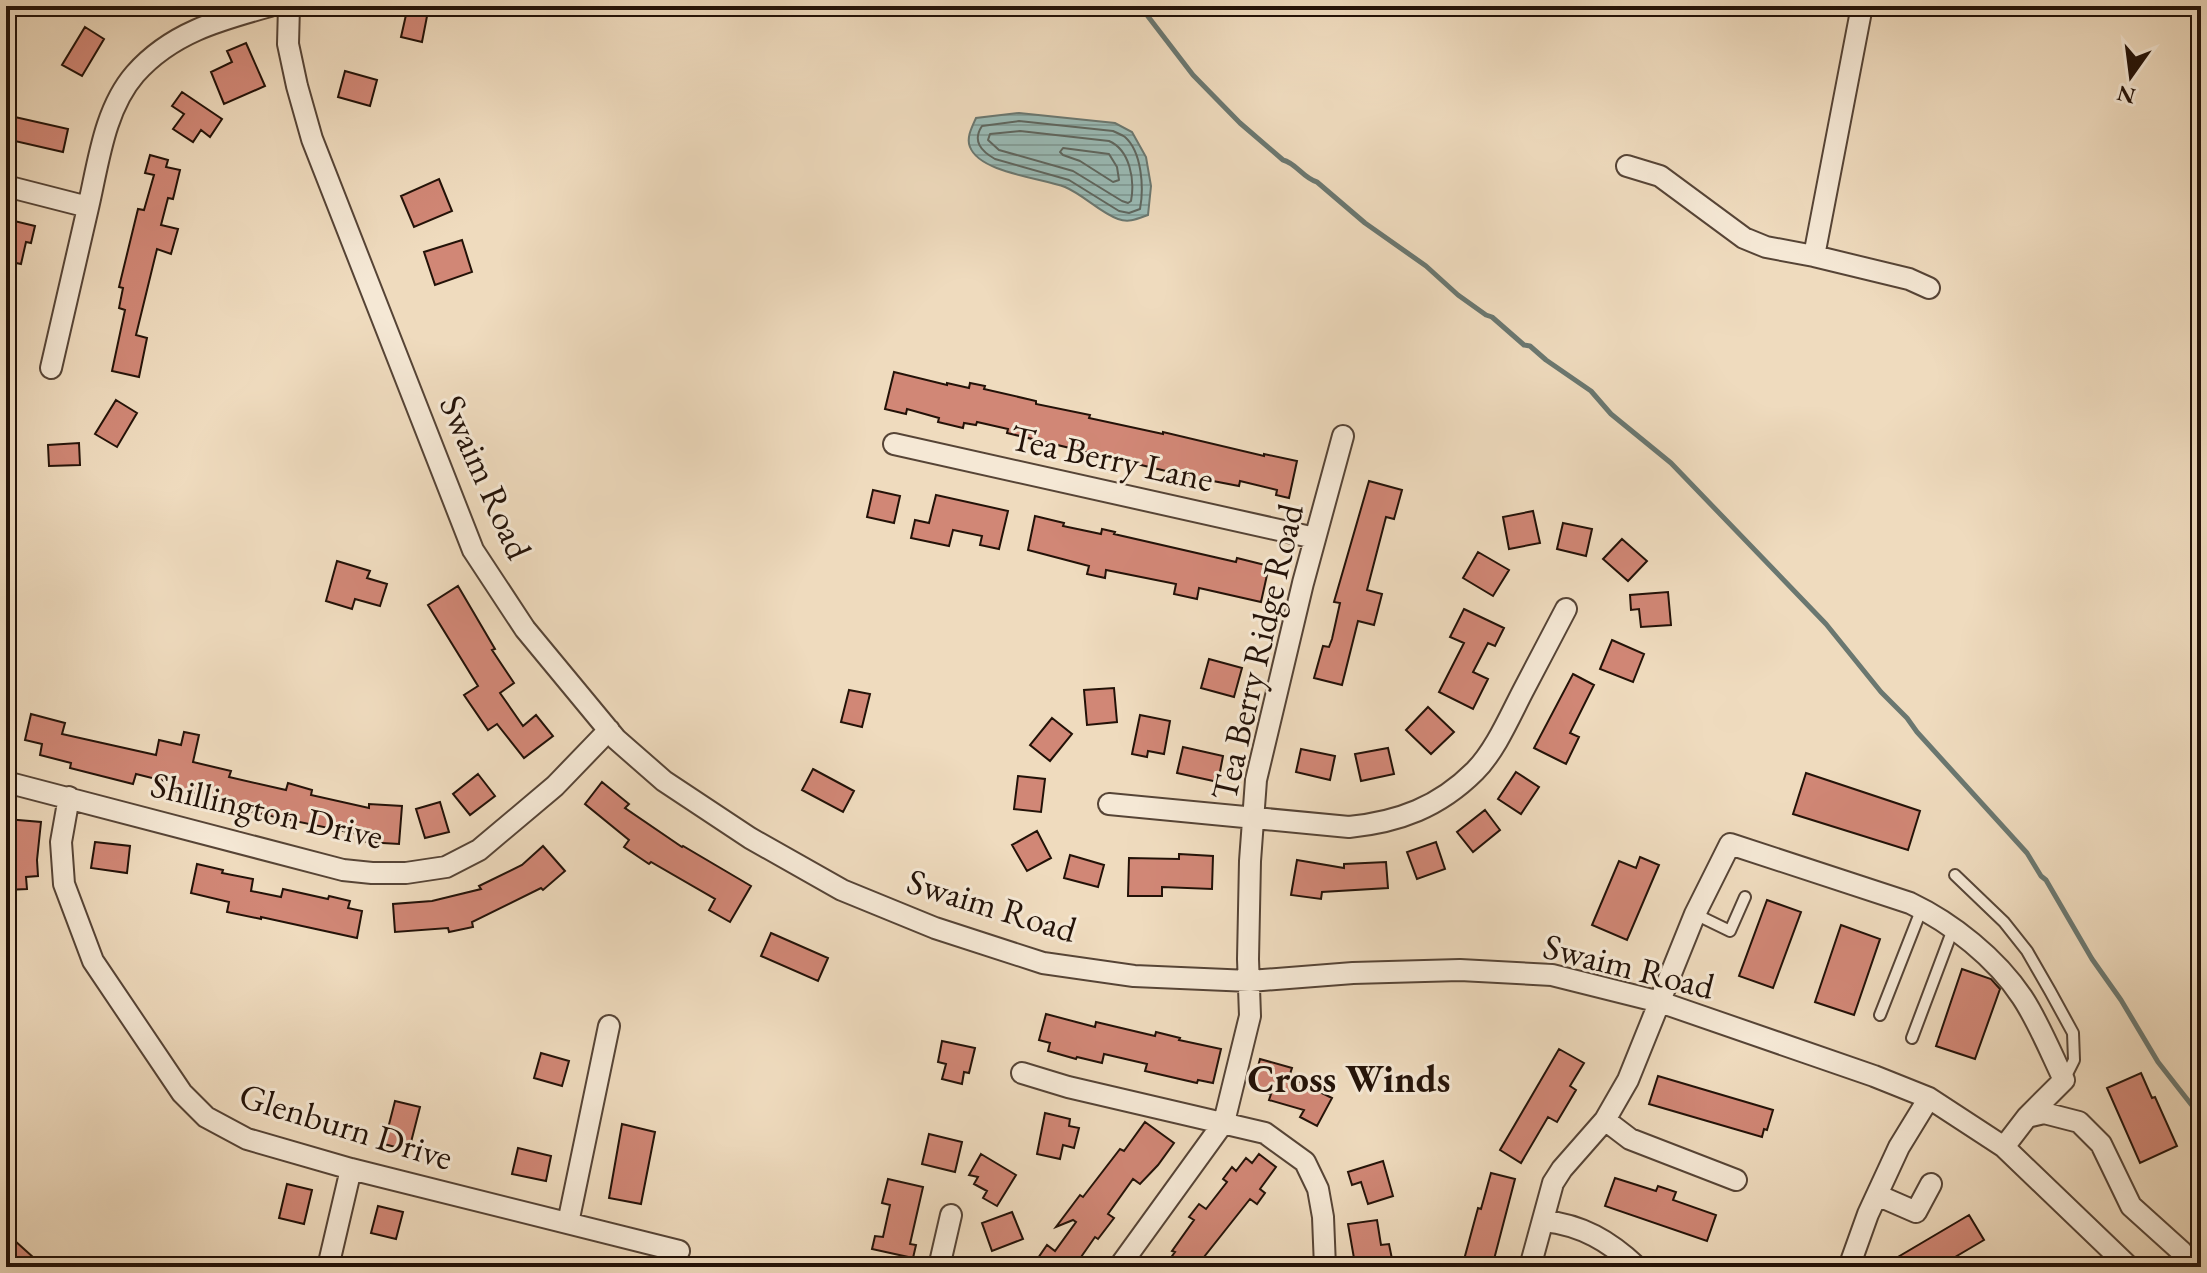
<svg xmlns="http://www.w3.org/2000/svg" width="2207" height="1273" font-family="'EB Garamond',serif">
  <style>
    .water { fill: url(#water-rules); stroke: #6a7770; stroke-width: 2 }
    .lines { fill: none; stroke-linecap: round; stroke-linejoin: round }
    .shore { stroke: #5e665f; stroke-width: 2 }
    .stream { stroke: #6a7770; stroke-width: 5 }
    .building { fill: #d18776; stroke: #231208; stroke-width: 2 }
    .service-casing { stroke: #564436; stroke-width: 14 }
    .minor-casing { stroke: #564436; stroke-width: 24 }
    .service { stroke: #f5e8d5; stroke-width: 10 }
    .minor { stroke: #f5e8d5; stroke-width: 20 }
    .labels { text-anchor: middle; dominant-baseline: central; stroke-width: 6; stroke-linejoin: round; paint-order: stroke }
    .street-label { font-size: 36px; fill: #231208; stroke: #f5e8d5 }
    .neighbourhood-label { font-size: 38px; font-weight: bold; fill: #231208; stroke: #f5e8d5 }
  </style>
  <defs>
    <pattern id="water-rules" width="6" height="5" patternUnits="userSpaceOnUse" patternTransform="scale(2)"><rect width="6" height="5" fill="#9abbb6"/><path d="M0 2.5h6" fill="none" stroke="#84a09b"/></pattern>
  </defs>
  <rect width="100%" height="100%" fill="#efdbbe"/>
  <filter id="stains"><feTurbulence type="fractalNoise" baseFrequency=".0025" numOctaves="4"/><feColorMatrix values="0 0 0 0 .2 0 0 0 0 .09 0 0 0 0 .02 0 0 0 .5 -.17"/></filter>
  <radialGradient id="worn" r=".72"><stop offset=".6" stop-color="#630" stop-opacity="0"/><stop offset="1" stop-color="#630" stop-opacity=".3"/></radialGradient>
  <path class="water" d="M1019 113 1115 123 1132 132 1146 157 1151 186 1148 215C1137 219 1129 223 1118 219 1099 212 1084 195 1065 187 1042 178 980 173 970 147 966 138 972 127 976 118Z"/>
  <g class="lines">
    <path class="shore" d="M1019 121 1113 131C1113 131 1124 136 1125 137 1142 152 1144 188 1140 209L1129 213 1119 211 1069 180 995 159C981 151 972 141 982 126Z
      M1020 131 1109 141C1130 150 1135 180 1131 201L1128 203 1122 201 1073 171 999 150 988 140 990 134Z
      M1063 148 1109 154 1117 167 1119 180 1113 182 1080 161 1063 155 1060 152Z"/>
    <path class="stream" d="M1140 6 1193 75 1240 123 1283 160C1296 163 1303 178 1317 182L1365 223 1426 266 1458 295 1486 315 1492 317 1524 345 1530 346 1546 360 1591 391 1611 414 1671 463 1826 624 1881 692 1907 718 1917 732 2027 853 2041 876 2046 880 2092 959 2121 1000 2158 1062 2201 1117"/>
  </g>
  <path class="building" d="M408 6H429L422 42 401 37Z
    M85 27 104 39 82 76 62 65Z
    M246 43 265 86 224 104 211 72 232 62 227 51Z
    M345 71 377 80 370 106 338 97Z
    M182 92 222 119 210 137 201 130 193 142 173 129 184 114 172 106Z
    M6 115 68 129 63 152 6 139Z
    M150 155 168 160 166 167 180 170 173 199 168 198 161 225 178 229 171 254 157 249 136 335 147 338 139 377 112 371 125 310 119 308 123 288 119 287 138 209 144 210 154 175 145 173Z
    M439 179 452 211 414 227 401 196Z
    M6 219 35 226 31 243 26 242 21 264 6 261Z
    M462 240 472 272 435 285 424 252Z
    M894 372 947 385V383L969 388 970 383 985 386 984 389 1036 401V404L1090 415 1089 418 1163 434V432L1264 456V454L1297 461 1289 498 1276 495 1277 490 1240 481 1239 486 1187 476 1007 433 1008 429 977 422 976 425 964 423 963 428 938 422 939 418 907 409 906 414 885 409Z
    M116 400 137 413 117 447 95 434Z
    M79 443 80 465 49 466 48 445Z
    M1369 481 1402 490 1394 519 1386 517 1367 590 1382 594 1374 625 1358 621 1342 685 1314 678 1323 646 1329 647 1332 639 1340 603 1334 602Z
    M873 490 900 496 894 523 867 517Z
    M936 495 1008 511 999 549 980 545 982 536 953 530 949 546 911 538 915 520 929 523Z
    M1533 511 1540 543 1509 549 1503 517Z
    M1035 516 1064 523 1063 526 1101 534 1102 529 1115 532 1114 534 1236 562 1237 558 1269 566 1261 602 1199 588 1197 599 1174 594 1176 584 1106 570 1105 578 1087 574 1089 566 1028 550Z
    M1563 523 1592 529 1586 556 1557 549Z
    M1622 539 1647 561 1628 581 1603 559Z
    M1478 552 1509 570 1493 596 1463 578Z
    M337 561 370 571 367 578 387 584 380 606 355 599 352 609 326 601Z
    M458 586 495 649 492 650 514 683 500 693 523 726 536 715 553 736 524 758 497 724 488 730 464 695 478 686 428 605Z
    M1668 592 1671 625 1641 627 1639 609 1631 610 1630 595Z
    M1464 609 1504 628 1495 646 1488 643 1473 672 1488 679 1473 709 1439 692 1464 643 1450 637Z
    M1612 640 1644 654 1633 682 1600 669Z
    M1209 659 1242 668 1234 697 1201 688Z
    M1573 674 1594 685 1570 733 1579 737 1566 764 1534 748Z
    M1114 688 1117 722 1087 725 1084 690Z
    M849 690 870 694 862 727 841 722Z
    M1428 707 1454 732 1431 754 1406 730Z
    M31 714 65 723 62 734 156 755 159 740 181 745 184 732 199 735 193 762 231 771 229 777 286 790 288 783 312 790 311 795 369 808V804L402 806 399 844 366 842 367 836 247 811 248 805 186 791 185 793 170 790 172 783 136 774 133 784 70 768 71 763 40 755 42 744 25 740Z
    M1140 715 1170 721 1164 754 1148 751 1147 757 1132 754Z
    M1052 718 1072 734 1050 761 1030 745Z
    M1183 747 1223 756 1218 782 1177 773Z
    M1388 748 1394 774 1361 781 1355 754Z
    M1301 749 1335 756 1330 780 1296 772Z
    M813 769 854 791 843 812 802 790Z
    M1516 772 1539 787 1521 814 1498 799Z
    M1806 773 1920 811 1908 850 1793 814Z
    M478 774 495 796 470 815 453 794Z
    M1018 776 1045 779 1041 812 1014 809Z
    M602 782 629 804 625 808 682 847 683 846 751 886 730 922 709 910 715 899 651 862 649 864 624 847 629 840 585 804Z
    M440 802 449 832 425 838 416 809Z
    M1485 810 1500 830 1473 852 1457 832Z
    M6 819 41 822 37 860 38 876 26 877 27 889 6 890Z
    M1037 831 1051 858 1027 871 1012 845Z
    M95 842 130 846 127 873 91 868Z
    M1436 842 1445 869 1417 879 1407 852Z
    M543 846 565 871 543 890 541 888 472 922 473 927 449 932 448 928 395 932 393 904 432 901 481 889 479 886 522 865Z
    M1179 854 1213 856 1212 889 1162 887V896H1128L1129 858 1179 859Z
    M1070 855 1104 865 1098 887 1064 878Z
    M1640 857 1659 865 1627 940 1592 925 1619 861 1636 868Z
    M1297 860 1344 868V864L1386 862 1388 888 1322 892 1321 899 1291 895Z
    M197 864 223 870 222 873 253 879 251 891 281 897 283 889 328 899 329 896 350 901 348 908 362 911 357 938 261 917V919L227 912 229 902 191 893Z
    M1767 900 1801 912 1773 988 1739 976Z
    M1841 925 1880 939 1854 1015 1815 1002Z
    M771 933 828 958 818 981 761 956Z
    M1962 969 1991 979 2000 989 1975 1059 1936 1046Z
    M1046 1014 1095 1027 1096 1022 1155 1036 1156 1032 1180 1038 1179 1040 1221 1049 1213 1083 1198 1080 1197 1083 1145 1071 1147 1064 1104 1054 1102 1063 1077 1057 1076 1059 1048 1051 1050 1043 1039 1040Z
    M942 1041 975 1048 969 1073 964 1072 962 1084 942 1079 946 1064 938 1062Z
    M1559 1049 1584 1063 1570 1086 1576 1090 1557 1122 1548 1117 1521 1163 1500 1150Z
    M541 1053 569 1061 562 1086 534 1078Z
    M1260 1059 1292 1068 1289 1077 1332 1098 1317 1126 1300 1117 1304 1110 1269 1100 1271 1094 1252 1089Z
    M2141 1073 2152 1098 2155 1097 2177 1146 2140 1163 2107 1088Z
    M1658 1076 1773 1110 1767 1130 1764 1129 1762 1137 1649 1104Z
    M395 1101 420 1107 410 1146 404 1145 403 1149 384 1144Z
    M1045 1113 1070 1119 1069 1126 1079 1128 1074 1148 1063 1145 1060 1159 1037 1154Z
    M1145 1122 1174 1143 1158 1165 1140 1184 1133 1179 1108 1214 1114 1218 1098 1239 1095 1237 1074 1267H1050L1038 1258 1047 1245 1055 1251 1076 1222 1073 1220 1056 1227 1080 1195 1083 1197 1120 1149 1124 1151Z
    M622 1124 655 1132 641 1204 609 1198Z
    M929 1134 962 1142 955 1172 922 1164Z
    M518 1148 551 1156 546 1181 512 1174Z
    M981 1154 1016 1175 997 1206 983 1198 987 1191 974 1184 978 1177 969 1175Z
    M1259 1154 1276 1167 1260 1189 1265 1193 1257 1204 1250 1199 1196 1267H1164L1175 1252 1172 1251 1194 1220 1189 1217 1199 1204 1206 1209 1227 1182 1223 1179 1232 1167 1236 1171 1246 1158 1252 1163Z
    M1383 1161 1393 1196 1368 1204 1361 1182 1352 1185 1348 1172Z
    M1491 1173 1515 1179 1492 1267H1462L1478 1208 1481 1209Z
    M1615 1178 1656 1191 1658 1186 1676 1192 1673 1200 1716 1215 1707 1241 1605 1206Z
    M888 1179 923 1187 910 1244 916 1245 913 1258 872 1249 875 1236 883 1237 890 1205 882 1203Z
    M287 1184 312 1190 304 1224 279 1218Z
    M378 1206 403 1212 396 1239 371 1233Z
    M1012 1212 1023 1239 992 1251 982 1223Z
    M1969 1215 1984 1240 1938 1267H1881Z
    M1377 1220 1381 1245 1389 1244 1392 1259 1355 1264 1348 1224Z
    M14 1240 44 1267H6V1248Z"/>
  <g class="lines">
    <g class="service-casing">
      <path id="service" d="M1955 875 2004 922 2027 951 2050 991 2073 1033 2074 1060 2065 1078
        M1695 914 1730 931 1745 897
        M1880 1015 1922 908
        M1912 1038 1953 929"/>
    </g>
    <g class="minor-casing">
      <path id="minor" d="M289 6 288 44 297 86 312 139 473 550 525 629 616 739 664 781 750 838 842 890 935 928 1043 963 1134 976 1250 981 1353 973 1460 970 1552 975 1660 1002 1874 1076 1929 1098 2004 1147 2129 1267
        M1627 166 1660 176 1744 238 1766 247 1814 256 1909 279 1929 288
        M6 186 88 207
        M1814 256 1862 6
        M51 368C63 316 75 264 87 212 98 167 103 111 135 74 171 33 219 20 270 6
        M894 444 1315 538
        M6 782 343 870 372 873H406L446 867 479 850 555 786 609 730
        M69 797 61 842 64 884 93 961 182 1093 206 1117 247 1139 351 1169 679 1251
        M1109 804 1349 827C1399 822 1439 807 1475 771 1495 751 1510 716 1523 691 1537 664 1552 636 1566 609
        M1022 1073 1068 1087 1265 1133 1305 1162 1318 1189 1323 1217 1325 1267
        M2027 1117 2044 1113 2079 1122 2101 1144 2131 1206 2182 1252
        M1605 1120 1630 1139 1736 1180
        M1877 1195 1916 1212 1931 1184
        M1544 1221C1582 1225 1609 1241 1637 1267
        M568 1223 609 1026
        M328 1267 351 1169
        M939 1267 951 1215
        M1119 1267 1224 1122 1250 1016 1248 959 1250 861 1256 780 1303 583 1343 436
        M1530 1267 1553 1183 1562 1169 1605 1120 1628 1080 1695 914 1730 844 1910 903C1952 923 1996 958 2022 997 2038 1021 2051 1053 2064 1080L2027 1117 2004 1147
        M1849 1267 1868 1214 1899 1147 1929 1098"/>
    </g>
    <use href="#service" class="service"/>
    <use href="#minor" class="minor"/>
  </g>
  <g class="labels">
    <g class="street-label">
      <text transform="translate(1112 458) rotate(12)">Tea Berry Lane</text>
      <text transform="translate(486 477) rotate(66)">Swaim Road</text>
      <text transform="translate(1257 652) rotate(-77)">Tea Berry Ridge Road</text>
      <text transform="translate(267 810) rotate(13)">Shillington Drive</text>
      <text transform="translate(992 905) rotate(17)">Swaim Road</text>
      <text transform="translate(1629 966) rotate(14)">Swaim Road</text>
      <text transform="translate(346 1126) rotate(17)">Glenburn Drive</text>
    </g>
    <g class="neighbourhood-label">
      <text x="1349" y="1078">Cross Winds</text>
    </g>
  </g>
  <rect width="2207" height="1273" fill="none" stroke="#efdbbe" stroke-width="32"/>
  <rect x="8" y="8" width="2191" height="1257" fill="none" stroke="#231208" stroke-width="4"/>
  <rect x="16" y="16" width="2175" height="1241" fill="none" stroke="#231208" stroke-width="2"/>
  <g transform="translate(2131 76) rotate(194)" stroke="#f5e8d5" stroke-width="6" paint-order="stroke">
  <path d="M0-6L14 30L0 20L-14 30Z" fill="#231208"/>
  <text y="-12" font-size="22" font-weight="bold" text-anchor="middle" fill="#231208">N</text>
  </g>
  <rect width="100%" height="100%" filter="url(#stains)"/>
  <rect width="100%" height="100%" fill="url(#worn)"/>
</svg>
